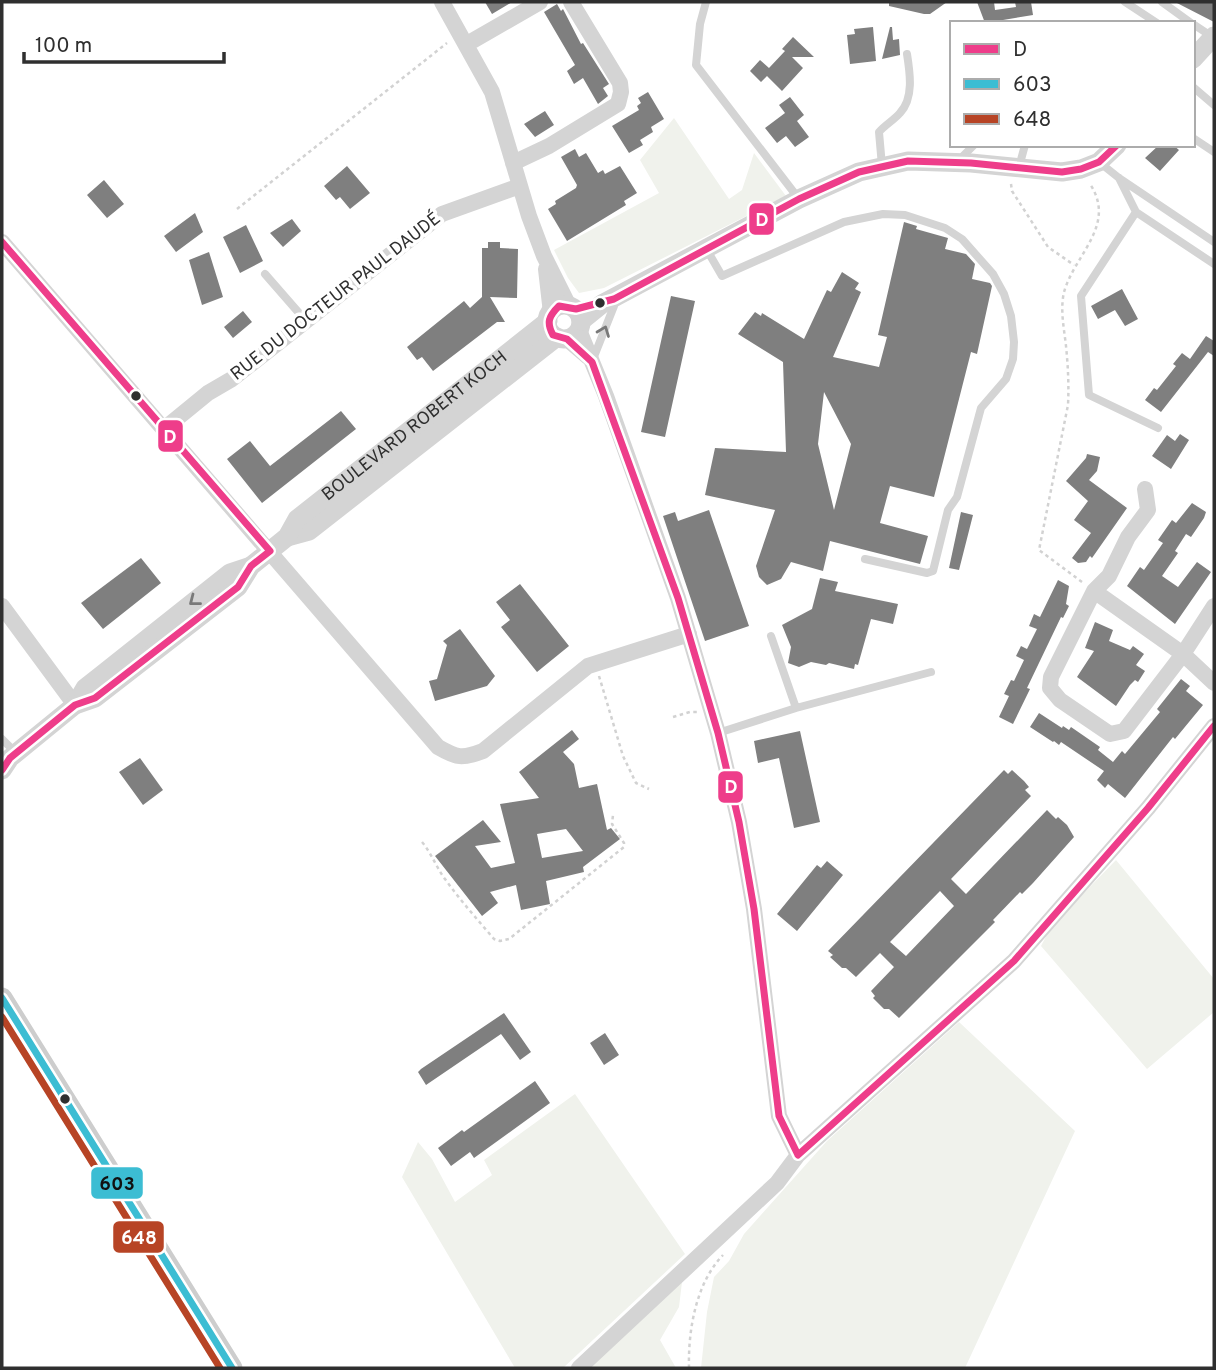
<svg xmlns="http://www.w3.org/2000/svg" width="1216" height="1370" font-family="Overpass,sans-serif">
  <style>
    .green { fill: #f0f2ec }
    .building { fill: #7f7f7f; fill-rule: evenodd }
    .lines { fill: none; stroke-linecap: round; stroke-linejoin: round }
    .path { stroke: #d2d2d2; stroke-width: 2.5; stroke-dasharray: 3.5 3.5; stroke-linecap: butt }
    .service { stroke: #d4d4d4; stroke-width: 8 }
    .minor { stroke: #d4d4d4; stroke-width: 16 }
    .tertiary { stroke: #d4d4d4; stroke-width: 19 }
    .secondary { stroke: #cdcdcd; stroke-width: 21 }
    .bus-1-casing { stroke: #fff; stroke-width: 12 }
    .bus-2-casing { stroke: #fff; stroke-width: 12 }
    .bus-3-casing { stroke: #fff; stroke-width: 12 }
    .bus-1 { stroke: #ee3d8a; stroke-width: 7 }
    .bus-2 { stroke: #3cbdd3; stroke-width: 7 }
    .bus-3 { stroke: #b74425; stroke-width: 7 }
    .oneway { stroke: #797979 }
    .bus-dot { fill: #2f2f2f; stroke: #fff; stroke-width: 2.5 }
    .labels { text-anchor: middle; dominant-baseline: central; stroke-width: 7; stroke-linejoin: round; paint-order: stroke }
    .street-label { font-size: 18px; fill: #2f2f2f; stroke: #fff }
    .line-badge { stroke: #fff; stroke-width: 2.5 }
    .badge-label { font-size: 19px; text-anchor: middle; font-weight: bold; fill: #fff }
    .pale-badge-label { font-size: 19px; text-anchor: middle; font-weight: bold; fill: #111 }
  </style>
  <rect width="100%" height="100%" fill="#fff"/>
  <path class="green" d="M674 118 729 199 742 190 754 153 786 196 604 288 579 293 568 278 554 250 659 193 640 160Z
    M1116 860 1214 979V1012L1147 1069 1041 946 1051 927Z
    M959 1022 1075 1131 965 1368H701L707 1312 714 1277 729 1261 744 1234 827 1141Z
    M575 1094 685 1254 563 1368H515L402 1177 418 1142 432 1159 455 1202 492 1175 484 1160Z
    M682 1282 679 1307 660 1340 676 1368H588Z"/>
  <path class="building" d="M485 2H512L492 14Z
    M889 2H947L930 14H924L889 6Z
    M977 2H994L995 10 1016 7 1015 2H1031L1033 15 985 23Z
    M1175 2H1214V22Z
    M557 4 561 11 563 9 581 44 583 43 609 84 603 88 608 96 598 104 583 78 574 84 567 71 575 65 544 12Z
    M873 27 876 61 850 64 847 35 855 34 854 29Z
    M890 27H892L893 40 899 39 900 55 882 59Z
    M793 37 814 57H792L803 68 782 91 767 76 761 82 750 71 760 60 769 68 785 51 782 49Z
    M648 92 664 119 651 127 653 132 640 140 643 145 629 153 612 126 639 110 637 106 641 103 638 98Z
    M790 97 804 115 797 121 809 137 795 147 786 136 777 143 765 128 785 113 779 105Z
    M545 111 554 125 535 137 524 124Z
    M1159 145H1173L1179 150 1160 171 1145 158Z
    M575 149 579 157 586 153 598 173 603 170 605 174 620 166 637 193 624 201 626 205 567 241 548 209 556 204 555 201 576 188 577 185 561 157Z
    M347 166 370 193 350 209 340 197 336 200 324 186Z
    M104 180 124 204 107 218 87 195Z
    M195 213 203 232 176 252 164 236Z
    M292 219 301 231 283 247 270 233Z
    M904 222 917 226 916 229 948 238 945 249 966 254 975 264 972 279 990 283 992 286 977 354 971 352 934 497 890 486 880 523 928 536 920 564 830 541 823 571 791 562 781 579 767 585 759 577 756 566 775 510 705 495 715 448 786 452 783 362 738 334 755 312 761 316 762 313 804 339 827 290 831 292 842 272 859 283 855 289 861 292 833 357 879 367 887 337 878 335ZM824 392 851 444 834 510 818 444Z
    M246 225 263 261 240 273 223 237Z
    M488 242H500V248L518 249 517 298 490 297 505 322H497L433 371 422 357 417 360 407 347 464 301 470 308 482 297V248H488Z
    M209 252 223 297 202 305 189 260Z
    M1122 289 1138 319 1125 326 1115 310 1098 319 1091 306Z
    M671 296 695 301 665 437 641 432Z
    M243 311 252 322 233 338 224 327Z
    M1206 336 1214 341V356L1208 352 1161 412 1145 400 1154 388 1157 390 1176 366 1173 364 1182 353 1190 359Z
    M341 411 356 429 262 503 227 459 250 441 270 466Z
    M1180 434 1189 440 1171 469 1152 456 1167 435 1175 441Z
    M1087 454 1100 457 1097 471 1089 480 1127 508 1092 558 1090 556 1086 562 1078 563 1072 558 1091 533 1074 520 1088 501 1066 481 1086 458Z
    M1192 503 1206 512 1204 518 1191 537 1186 534 1175 551 1178 553 1162 576 1178 587 1197 562 1211 572 1175 624 1127 586 1140 567 1144 570 1163 543 1158 540 1172 520 1176 523Z
    M709 510 749 626 705 641 663 516 675 512 678 521Z
    M961 512 973 515 959 570 949 568Z
    M141 558 161 583 103 629 81 603Z
    M820 578 838 582 835 591 898 604 893 624 871 619 858 665 855 664 854 669 829 663 826 665 811 662 799 667 788 663 791 647 782 625 812 609Z
    M1058 580 1069 586 1066 604 1069 606 1063 618 1061 617 1027 688 1030 689 1013 724 999 717 1009 696 1004 694 1011 680 1014 681 1024 660 1016 656 1021 646 1027 649 1037 629 1029 626 1034 614 1040 617Z
    M520 584 569 646 537 672 501 627 510 620 496 602Z
    M1095 622 1113 630 1109 641 1130 650 1133 646 1144 654 1136 665 1145 671 1138 682 1135 680 1130 685 1116 706 1077 677 1094 651 1085 648Z
    M460 629 495 676 487 686 435 701 429 681 437 679 447 645 443 641Z
    M1181 679 1190 686 1186 691 1203 705 1175 739 1173 737 1125 798 1108 784 1105 788 1097 780 1104 771 1061 742 1059 745 1054 741 1053 742 1030 727 1039 713 1062 728 1063 726 1069 730 1071 727 1100 747 1098 750 1113 762 1122 751 1125 754 1160 712 1157 709Z
    M572 730 579 739 563 752 574 764 579 788 597 784 607 830 611 828 620 839 583 867 584 872 546 881 550 904 521 910 516 885 490 892 498 903 482 916 435 856 483 820 501 842 475 846 491 868 515 863 500 804 539 798 519 772ZM566 829 583 851 542 858 537 834Z
    M800 731 820 822 794 828 779 758 758 763 754 741Z
    M140 758 163 790 143 805 119 772Z
    M1004 770 1008 774 1012 770 1024 781 1029 787 1025 790 1031 796 951 879 966 894 1047 810 1056 819 1058 817 1067 825 1074 837 1033 883 1022 894 1020 892 993 920 995 922 899 1018 889 1009H884L873 998 875 996 871 991 894 967 880 953 856 977 846 968H842L830 957 833 955 828 951ZM940 891 954 906 906 956 890 942Z
    M827 861 843 875 797 931 777 914 817 865 821 868Z
    M504 1013 531 1052 520 1060 501 1034 426 1085 418 1072 421 1069Z
    M605 1033 619 1055 604 1065 590 1043Z
    M535 1081 550 1103 474 1158 470 1152 451 1166 438 1148 462 1130 464 1132Z"/>
  <g class="lines">
    <path class="path" d="M1011 184 1012 191 1048 247 1074 265
      M237 209 447 43
      M1082 582 1039 550 1068 405C1069 385 1068 366 1066 346 1064 328 1060 310 1064 292 1075 254 1117 225 1090 184
      M599 676 623 756 636 783 649 789
      M673 717 690 712H697
      M422 842C432 854 436 867 445 879 460 900 477 919 494 939L500 941 509 939 624 847V843L612 824 613 815
      M689 1368C688 1330 696 1283 723 1255"/>
    <path class="service" d="M706 2 700 24 696 65 799 199
      M1125 2 1157 23
      M1162 2 1191 23
      M1193 24 1211 36
      M1193 87 1214 105
      M1193 138 1214 152
      M959 160 974 145
      M1099 162 1119 178 1214 242
      M882 166 879 132C885 125 894 120 900 113 914 98 910 73 907 54
      M1019 167 1025 145
      M1119 178 1136 212 1081 296 1089 395 1158 428
      M1136 212 1214 264
      M707 250 722 276 844 222 883 214 905 215 945 228 962 239 993 274 1004 294 1011 316 1014 342 1013 359 1006 379 981 408 957 497 948 510 933 571 927 573 865 559
      M265 274 306 321
      M593 359 614 306V299
      M771 636 796 708
      M718 733 796 708 931 672
      M2 739 16 753"/>
    <path class="minor" d="M442 2 492 92 529 216 544 256 569 306
      M467 44 540 2
      M513 163 549 146 618 104 621 92 620 83 571 2
      M2 242 438 747C457 758 462 759 483 751L588 666 689 634
      M546 269 551 313
      M579 330 606 396 678 598 718 733 739 822 754 909 779 1116 798 1155
      M567 339 588 357
      M164 429 208 393 232 379 442 214 520 186
      M1145 489 1148 510 1128 537 1109 576 1094 591 1051 677 1050 688 1060 700 1110 734 1124 731 1183 654 1214 606
      M1094 591 1183 654 1214 683
      M2 606 75 705
      M579 1368 777 1183 798 1155 1014 961 1148 808 1214 726"/>
    <g class="tertiary">
      <path d="M1193 59 1214 36"/>
      <circle cx="564" cy="322" r="17"/>
      <path d="M581 321 602 304 799 199 859 172 908 161 971 163 1062 172 1081 169 1099 162 1117 145"/>
      <path d="M287 537 309 531 557 337"/>
      <path d="M75 705 85 688 99 677 230 573 251 566"/>
      <path id="s1" d="M2 770 10 758 75 705 95 698 238 587 251 566 287 537 297 519 548 321"/>
    </g>
    <path class="secondary" d="M2 998 232 1368"/>
    <g class="bus-1-casing">
      <path id="bus-1" d="M2 242 270 551
        M2 770 10 758 75 705 95 698 238 587 251 566 270 551
        M798 1155 779 1116 754 909 739 822 718 733 678 598 592 362 567 339 553 335C546 322 549 316 559 306L576 309 614 299 799 199 859 172 908 161 971 163 1062 172 1081 169 1099 162 1117 145
        M798 1155 1014 961 1148 808 1214 726"/>
    </g>
    <g class="bus-2-casing">
      <path id="bus-2" d="M2 998 232 1368"/>
    </g>
    <g class="bus-3-casing">
      <path id="bus-3" d="M2 1017 220 1368"/>
    </g>
    <use href="#bus-1" class="bus-1"/>
    <use href="#bus-2" class="bus-2"/>
    <use href="#bus-3" class="bus-3"/>
  </g>
  <defs><path id="oneway-chevron" d="M-2-3.5L2.5 0L-2 3.5" fill="none" stroke-width="1.6" stroke-linecap="round" stroke-linejoin="round" transform="scale(1.75)"/></defs>
  <g class="oneway">
    <use href="#oneway-chevron" transform="translate(604 331) rotate(-69)"/>
    <use href="#oneway-chevron" transform="translate(194 601) rotate(142)"/>
  </g>
  <g class="bus-dot">
    <circle cx="600" cy="303" r="6"/>
    <circle cx="136" cy="396" r="6"/>
    <circle cx="65" cy="1099" r="6"/>
  </g>
  <g class="labels">
    <g class="street-label">
      <text transform="translate(336 297) rotate(-38)">RUE DU DOCTEUR PAUL DAUDÉ</text>
      <text stroke="none"><textPath href="#s1" startOffset="542">BOULEVARD ROBERT KOCH</textPath></text>
    </g>
  </g>
  <g class="line-badge">
    <rect x="748" y="202" width="27" height="34" rx="7" fill="#ee3d8a"/>
    <rect x="157" y="419" width="27" height="34" rx="7" fill="#ee3d8a"/>
    <rect x="717" y="770" width="27" height="34" rx="7" fill="#ee3d8a"/>
    <rect x="90" y="1166" width="54" height="34" rx="7" fill="#3cbdd3"/>
    <rect x="112" y="1220" width="53" height="34" rx="7" fill="#b74425"/>
  </g>
  <g class="badge-label">
    <text x="762" y="226">D</text>
    <text x="170" y="443">D</text>
    <text x="731" y="793">D</text>
    <text x="139" y="1244">648</text>
  </g>
  <g class="pale-badge-label">
    <text x="117" y="1190">603</text>
  </g>
  <rect width="1216" height="1370" fill="none" stroke="#2f2f2f" stroke-width="7"/>
  <rect x="950" y="21" width="245" height="126" fill="#ffffff" stroke="#acacac" stroke-width="2"/>
  <rect x="964" y="44" width="35" height="10" fill="#ee3d8a" stroke="#acacac" stroke-width="2"/>
  <text x="1013" y="56" font-size="21" fill="#2f2f2f">D</text>
  <rect x="964" y="79" width="35" height="10" fill="#3cbdd3" stroke="#acacac" stroke-width="2"/>
  <text x="1013" y="91" font-size="21" fill="#2f2f2f">603</text>
  <rect x="964" y="114" width="35" height="10" fill="#b74425" stroke="#acacac" stroke-width="2"/>
  <text x="1013" y="126" font-size="21" fill="#2f2f2f">648</text>
  <path d="M24 52v10h200v-10" fill="none" stroke="#2f2f2f" stroke-width="3.5"/>
  <text x="35" y="52" font-size="21" fill="#2f2f2f" stroke="#ffffff" stroke-width="5" paint-order="stroke">100 m</text>
</svg>
